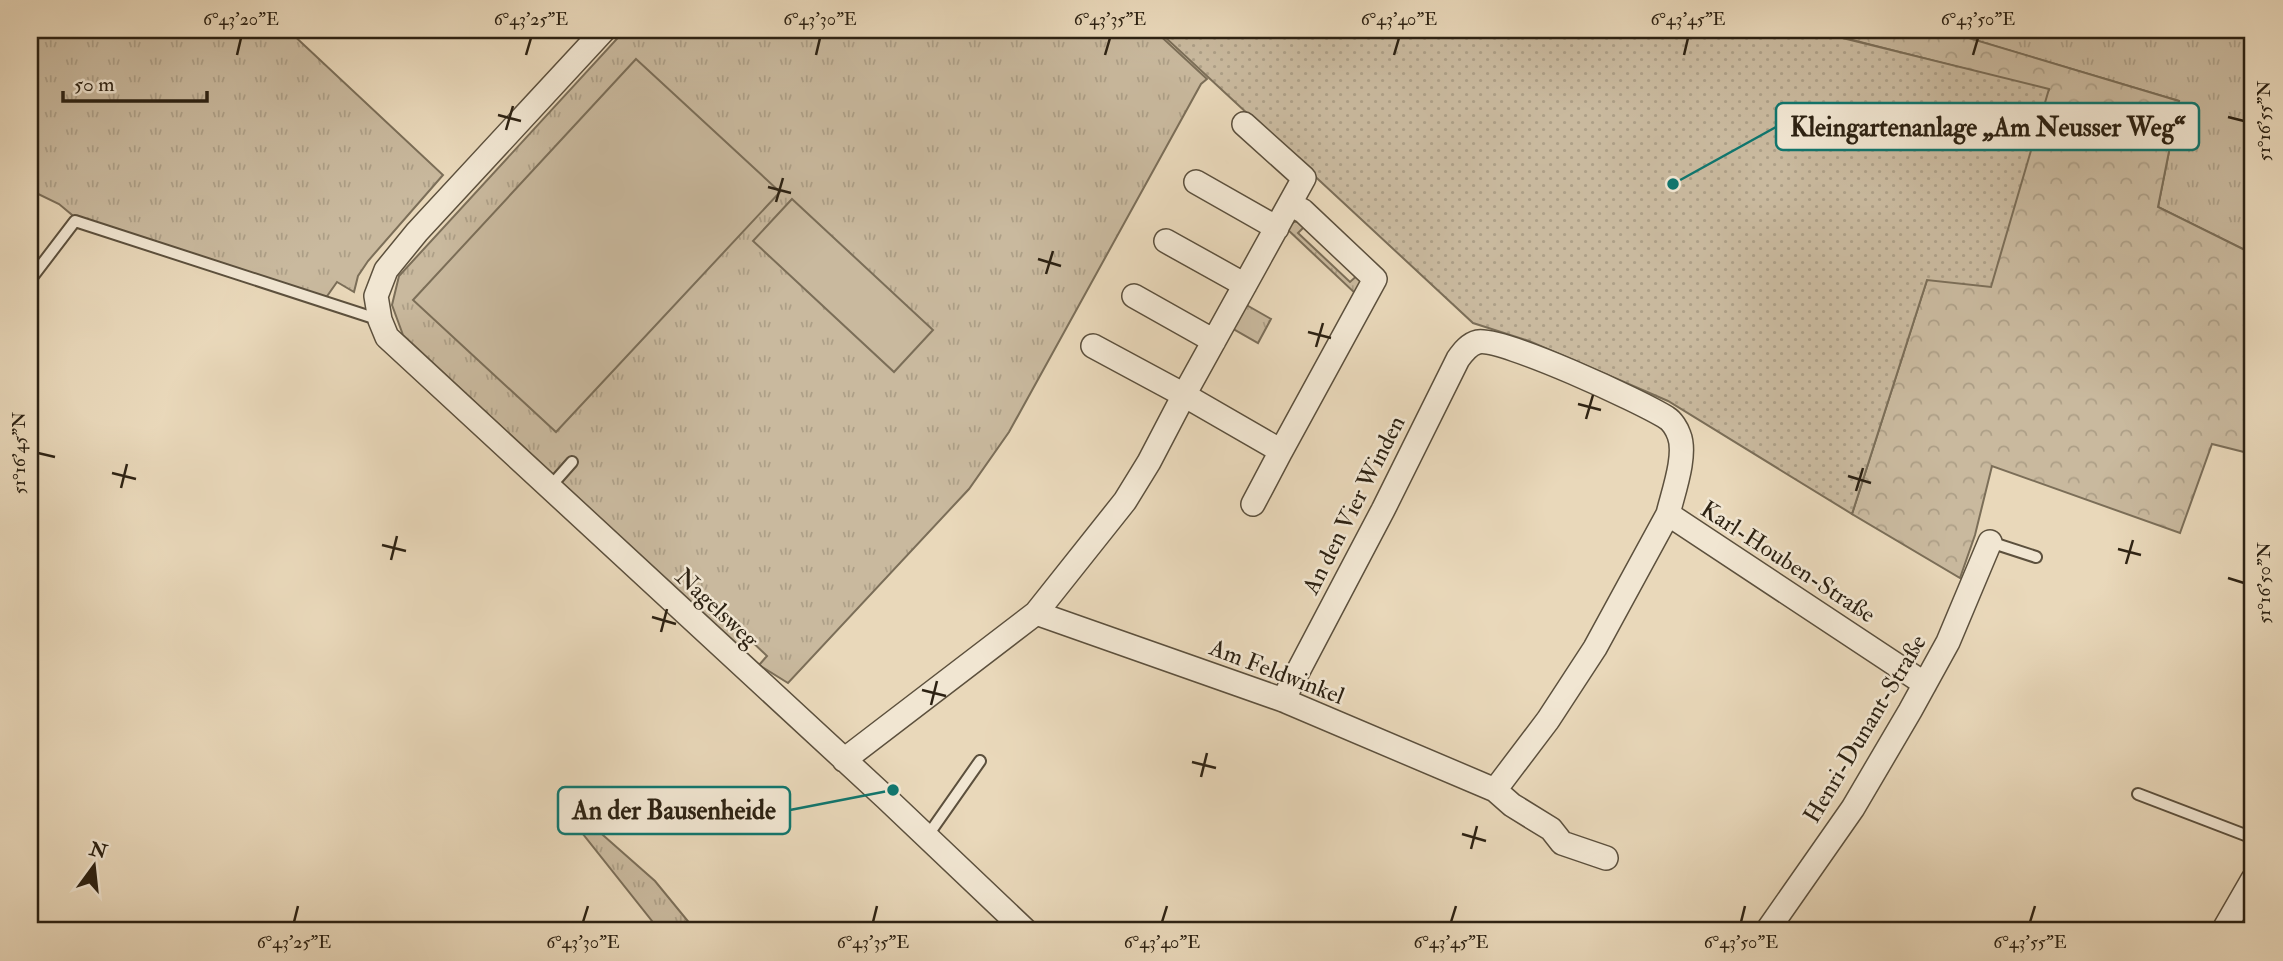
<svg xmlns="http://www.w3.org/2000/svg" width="2283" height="961" font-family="'IM FELL Double Pica',serif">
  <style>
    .grass { fill: url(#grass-tufts); stroke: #7b6e58; stroke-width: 2 }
    .forest { fill: url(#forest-crowns); stroke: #7b6e58; stroke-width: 2 }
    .garden { fill: url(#garden-dots); stroke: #7b6e58; stroke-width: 2 }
    .pitch { fill: #c9b99e; stroke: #7b6e58; stroke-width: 2 }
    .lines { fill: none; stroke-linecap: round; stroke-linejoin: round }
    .lane-casing { stroke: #5c503d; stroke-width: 14 }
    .street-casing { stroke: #5c503d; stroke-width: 26 }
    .lane { stroke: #f1e6d2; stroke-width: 10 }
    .street { stroke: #f1e6d2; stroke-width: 23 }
    .ticks { fill: none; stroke: #2d2213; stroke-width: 2.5 }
    .labels { text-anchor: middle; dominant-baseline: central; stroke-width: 5; stroke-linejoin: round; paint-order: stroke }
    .street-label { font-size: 24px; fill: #2d2213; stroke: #f1e6d2 }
    .leader { fill: none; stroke: #0f766e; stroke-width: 2.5 }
    .callout-dot { fill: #0f766e; stroke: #f1e6d2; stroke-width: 2.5 }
    .callout { fill: #f1e6d2; stroke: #0f766e; stroke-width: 2.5 }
    .callout-label { font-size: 26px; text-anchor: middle; font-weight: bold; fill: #2d2213 }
    .neatline { fill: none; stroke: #2d2213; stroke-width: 2.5 }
    .ticks-label { font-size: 18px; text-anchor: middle; fill: #2d2213 }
  </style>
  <defs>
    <pattern id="grass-tufts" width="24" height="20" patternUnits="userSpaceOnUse" patternTransform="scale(1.75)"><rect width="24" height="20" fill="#c9b99e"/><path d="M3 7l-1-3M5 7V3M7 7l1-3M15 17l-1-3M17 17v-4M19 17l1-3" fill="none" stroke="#ad9f87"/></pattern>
    <pattern id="forest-crowns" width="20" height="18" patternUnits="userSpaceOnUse" patternTransform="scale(1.75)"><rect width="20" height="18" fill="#c9b99e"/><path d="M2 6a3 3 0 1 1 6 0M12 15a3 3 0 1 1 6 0" fill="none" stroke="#ad9f87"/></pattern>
    <pattern id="garden-dots" width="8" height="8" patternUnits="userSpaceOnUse" patternTransform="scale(1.75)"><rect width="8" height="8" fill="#c9b99e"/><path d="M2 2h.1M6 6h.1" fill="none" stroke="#ad9f87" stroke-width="1.8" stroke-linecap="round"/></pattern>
  </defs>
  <rect width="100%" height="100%" fill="#e9d8ba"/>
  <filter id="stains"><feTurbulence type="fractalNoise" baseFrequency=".00286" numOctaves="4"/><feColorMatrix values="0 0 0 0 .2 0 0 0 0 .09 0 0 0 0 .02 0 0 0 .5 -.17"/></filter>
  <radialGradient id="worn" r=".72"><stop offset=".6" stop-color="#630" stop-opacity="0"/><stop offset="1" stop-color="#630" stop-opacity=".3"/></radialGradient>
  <path class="grass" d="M30 30H288L443 175 368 261 358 276 354 292 337 282 325 299 77 219 59 204 30 190Z
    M625 30H1154L1207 79 1201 84 1009 432 969 489 788 683 759 665 767 656 746 636 736 645 403 335 392 305 399 276Z
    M1941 30H2253V254L2158 207 2179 101Z
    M1301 221 1308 223 1298 233 1350 282 1361 272 1363 279 1358 296 1286 228 1294 222Z
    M1243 303 1271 319 1258 343 1230 327Z
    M587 821 655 881 696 931H660L579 829Z"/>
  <path class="forest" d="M1813 30H1942L2179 101 2158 207 2253 254V428L2244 452 2212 444 2180 533 1992 466 1975 535 1960 578 1852 514 1927 280 2049 90Z"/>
  <path class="garden" d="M1175 30H1810L2049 89 1991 287 1927 280 1852 514 1668 401 1529 341 1473 323 1167 39Z"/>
  <path class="pitch" d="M636 59 780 192 556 432 413 300Z
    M792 199 933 330 894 372 753 241Z"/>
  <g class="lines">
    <g class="lane-casing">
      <path id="lane" d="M30 280 75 221 380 320
        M549 488 572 462
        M1990 542 2036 557
        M2138 794 2253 838
        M926 838 980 761"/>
    </g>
    <g class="street-casing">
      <path id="street" d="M604 30 417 232 386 270 376 296 380 320 387 337 886 798 1026 931
        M1244 124 1304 178 1184 395 1281 451 1375 279 1303 211 1290 204
        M1196 182 1277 228
        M1166 241 1245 285
        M1134 296 1214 341
        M1253 504 1281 451
        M1036 613 1283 700 1495 790 1548 720 1595 648 1668 514
        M1283 700 1383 510 1458 359C1463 352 1469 344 1478 342 1502 337 1642 402 1667 418 1672 421 1677 429 1679 435 1687 455 1673 493 1668 514L1925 684
        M844 760 1036 613 1125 501 1149 462 1184 395 1093 346
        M1495 790 1512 805 1551 829 1562 843 1606 858
        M1767 931 1853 808 1910 711 1948 642 1990 542
        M2223 931 2253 879"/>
    </g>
    <use href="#lane" class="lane"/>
    <use href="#street" class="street"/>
  </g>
  <path class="ticks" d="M237 55 241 38M526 55 531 38M816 55 820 38M1105 55 1110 38M1394 55 1399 38M1684 55 1688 38M1973 55 1978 38M498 115 521 121M2228 117 2244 121M506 130 513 106M768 187 791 193M776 202 783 178M1038 259 1061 266M1046 274 1053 251M1308 332 1331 338M1316 347 1323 323M1578 404 1601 410M1586 419 1593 395M38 453 55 457M112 473 136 479M1848 476 1871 483M121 488 127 464M1856 491 1863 468M382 545 406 551M2118 549 2141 555M391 560 397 536M2126 564 2133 540M2228 578 2244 583M652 617 676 624M661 632 667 609M922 690 946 696M931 705 937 681M1192 762 1216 768M1201 777 1207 753M1462 834 1486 841M1471 849 1477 826M294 922 298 906M583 922 588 906M873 922 877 906M1162 922 1167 906M1451 922 1456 906M1741 922 1745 906M2030 922 2035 906"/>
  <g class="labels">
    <g class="street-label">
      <text transform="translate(1354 505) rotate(-63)">An den Vier Winden</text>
      <text transform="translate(1788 562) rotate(33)">Karl-Houben-Straße</text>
      <text transform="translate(717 608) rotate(43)">Nagelsweg</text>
      <text transform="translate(1277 672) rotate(21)">Am Feldwinkel</text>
      <text transform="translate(1865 729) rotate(-59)">Henri-Dunant-Straße</text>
    </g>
  </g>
  <path class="leader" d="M1673 184L1776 127M893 790L790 810"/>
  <g class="callout-dot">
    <circle cx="1673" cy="184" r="7"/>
    <circle cx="893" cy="790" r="7"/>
  </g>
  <g class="callout">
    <rect x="1776" y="103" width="423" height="47" rx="7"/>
    <rect x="558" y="787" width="232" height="47" rx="7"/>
  </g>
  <g class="callout-label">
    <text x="1988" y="136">Kleingartenanlage „Am Neusser Weg“</text>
    <text x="674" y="819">An der Bausenheide</text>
  </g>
  <rect width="2283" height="961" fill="none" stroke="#e9d8ba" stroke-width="77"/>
  <g transform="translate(94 866) rotate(15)" stroke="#f1e6d2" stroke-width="5" paint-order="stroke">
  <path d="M0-5L12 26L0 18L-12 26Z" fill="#2d2213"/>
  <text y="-10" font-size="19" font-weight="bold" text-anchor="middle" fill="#2d2213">N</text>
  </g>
  <path d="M63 91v10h144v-10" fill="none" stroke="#2d2213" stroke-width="3.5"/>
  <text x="74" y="91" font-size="21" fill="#2d2213" stroke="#f1e6d2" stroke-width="5" paint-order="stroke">50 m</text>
  <rect x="38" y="38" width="2206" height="884" class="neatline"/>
  <g class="ticks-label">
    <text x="241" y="25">6°43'20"E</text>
    <text x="531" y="25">6°43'25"E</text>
    <text x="820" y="25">6°43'30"E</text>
    <text x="1110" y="25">6°43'35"E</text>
    <text x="1399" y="25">6°43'40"E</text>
    <text x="1688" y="25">6°43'45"E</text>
    <text x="1978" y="25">6°43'50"E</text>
    <text transform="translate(2264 121) rotate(-90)" y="6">51°16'55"N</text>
    <text transform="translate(19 453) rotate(-90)" y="6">51°16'45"N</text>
    <text transform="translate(2264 583) rotate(-90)" y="6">51°16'50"N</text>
    <text x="294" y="948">6°43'25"E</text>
    <text x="583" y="948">6°43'30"E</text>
    <text x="873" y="948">6°43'35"E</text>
    <text x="1162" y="948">6°43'40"E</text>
    <text x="1451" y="948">6°43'45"E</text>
    <text x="1741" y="948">6°43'50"E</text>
    <text x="2030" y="948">6°43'55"E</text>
  </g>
  <rect width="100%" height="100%" filter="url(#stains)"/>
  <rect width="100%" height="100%" fill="url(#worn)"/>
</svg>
